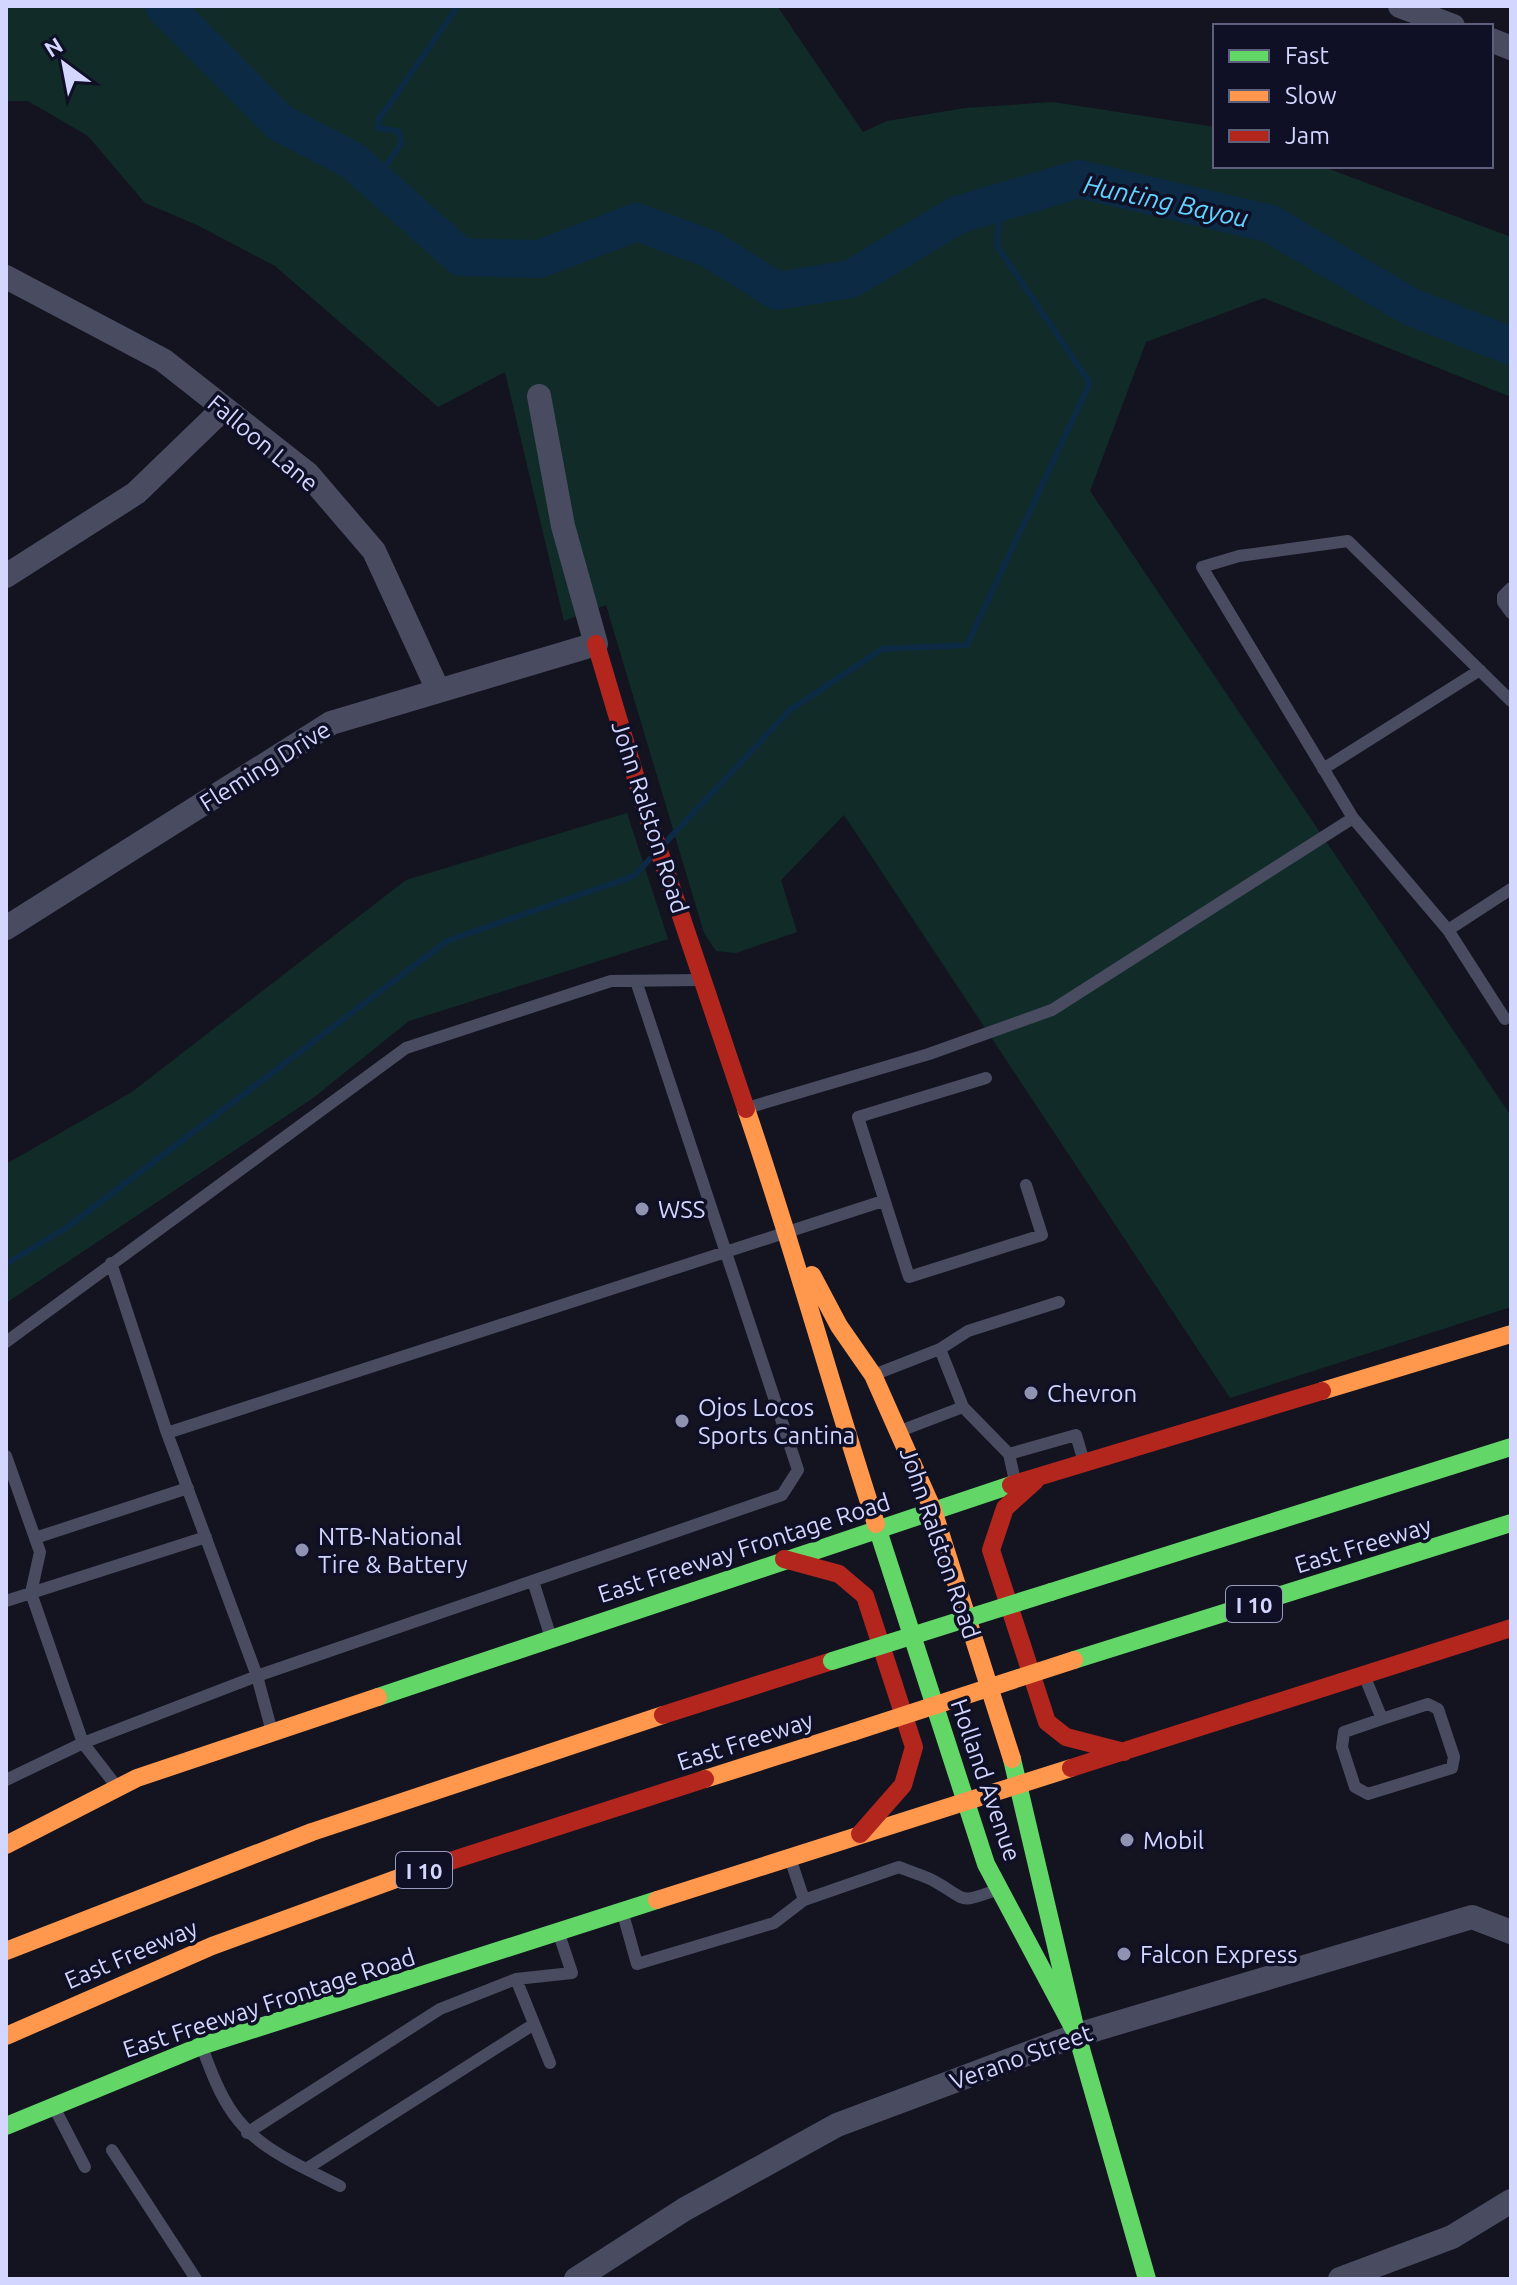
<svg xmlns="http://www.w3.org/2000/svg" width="1517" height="2285" font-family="Ubuntu,sans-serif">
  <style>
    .green { fill: #112c28 }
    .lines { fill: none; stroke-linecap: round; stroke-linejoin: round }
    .stream { stroke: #0c2a44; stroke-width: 6 }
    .river { stroke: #0c2a44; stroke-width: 38 }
    .lane { stroke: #494c61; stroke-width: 12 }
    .street { stroke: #494c61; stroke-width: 24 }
    .fast { stroke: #63d668; stroke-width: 18 }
    .slow { stroke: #ff974d; stroke-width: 18 }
    .jam { stroke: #b3261e; stroke-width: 18 }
    .fast-bridge { stroke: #63d668; stroke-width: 18 }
    .slow-bridge { stroke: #ff974d; stroke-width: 18 }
    .poi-dot { fill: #9092b1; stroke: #0f0f26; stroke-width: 3 }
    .labels { text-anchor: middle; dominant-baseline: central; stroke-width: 7; stroke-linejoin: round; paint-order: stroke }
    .shield { fill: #0f0f26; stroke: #989abe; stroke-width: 2 }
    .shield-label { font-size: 22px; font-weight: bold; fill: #d3d6ff }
    .street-label { font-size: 24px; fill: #d3d6ff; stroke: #0f0f26 }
    .poi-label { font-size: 24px; fill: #d3d6ff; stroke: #0f0f26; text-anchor: start }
    .water-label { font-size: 26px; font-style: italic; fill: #61d3ff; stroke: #0f0f26 }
  </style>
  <rect width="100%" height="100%" fill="#141421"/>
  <path class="green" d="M6 6H777L863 132 887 121 965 108 1053 102 1215 127V166H1321L1511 237V397L1264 298 1146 342 1090 491 1511 1116V1307L1230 1398 844 815 781 880 797 932 736 953 716 951 704 933 606 605 564 621 505 372 438 407 275 266 197 225 145 203 88 136 28 101H6Z
    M627 813 668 939 409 1021 313 1098 6 1303V1164L132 1092 406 880Z"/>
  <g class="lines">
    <path class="stream" d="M380 185 384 168 402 142 398 131 378 128 379 119 458 6
      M666 842 790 710 882 649 967 645 1090 383 997 246 1001 201
      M6 1264 66 1228 447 941 634 876 650 859"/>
    <path class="river" d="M164 6 280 123 352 160 461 257 539 259 637 222 710 249 777 291 851 279 957 215 1079 179 1271 224 1409 306 1511 346"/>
    <path class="lane" d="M1511 588 1503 596V602L1511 613
      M1323 769 1480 670
      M1353 818 1202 567 1239 556 1348 541 1511 701
      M1505 1019 1448 930 1511 889
      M986 1078 858 1117 909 1277 1042 1235 1026 1185
      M747 1108 929 1054 1052 1010 1353 818 1448 930
      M111 1263 167 1433 883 1201
      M6 1342 406 1048 611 981 700 980
      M940 1349 968 1331 1059 1302
      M876 1374 940 1349 963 1407 900 1431
      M963 1407 1009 1454
      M167 1433 257 1676 272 1732
      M6 1456 40 1552 31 1593 83 1743 6 1780
      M1015 1481 1009 1454 1076 1435 1084 1462
      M35 1538 188 1488
      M533 1581 551 1638
      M6 1601 206 1537
      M1364 1675 1382 1719 1344 1732 1342 1747 1355 1787 1368 1794 1452 1768 1454 1757 1438 1709 1428 1704 1382 1719
      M117 1787 83 1743 257 1676 782 1495 798 1470 636 981
      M791 1861 804 1900
      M623 1914 637 1964 774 1923 804 1900 899 1867C910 1872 923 1875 934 1881 967 1899 957 1905 996 1890
      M516 1979 550 2063
      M202 2047C226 2114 242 2137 306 2169L534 2024
      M55 2109 85 2167
      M247 2133 440 2009 516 1979 572 1973 559 1934
      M112 2150 196 2279
      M306 2169 340 2186"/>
    <path class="street" d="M1400 6 1453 26
      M1491 40 1511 48
      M6 277 163 360 308 474 374 551 438 690
      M6 576 136 493 223 409
      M6 928 331 723 596 644 563 526 539 396
      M576 2279 685 2209 837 2125 1077 2035 1472 1917 1511 1932
      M1340 2279 1452 2237 1511 2201"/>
    <path class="fast" d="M876 1524 986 1864 1077 2035
      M1051 1592 1511 1447
      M1074 1660 1511 1523
      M378 1697 1011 1485
      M1012 1759 1077 2035 1147 2279
      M6 2126 201 2046 657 1900"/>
    <path class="slow" d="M746 1109C793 1246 831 1386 876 1524
      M812 1275 839 1326 873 1375 933 1510 1012 1759
      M1322 1391 1511 1334
      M705 1779 853 1732
      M6 1845 137 1778 378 1697
      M657 1900 1071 1768
      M6 1951 312 1832 663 1715
      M6 2036 212 1946 407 1875"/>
    <path class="jam" d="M596 644 645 809 746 1109
      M1035 1481 1005 1508 991 1550 1047 1722 1066 1737 1124 1752
      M1011 1485 1322 1391
      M784 1559 839 1574 865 1596 914 1747 903 1785 860 1834
      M663 1715 832 1661
      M1071 1768 1511 1628
      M407 1875 705 1779"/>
    <path class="fast-bridge" d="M832 1661 1051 1592"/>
    <path class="slow-bridge" d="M853 1732 1074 1660"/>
  </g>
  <g class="poi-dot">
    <circle cx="642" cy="1209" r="8"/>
    <circle cx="1031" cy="1393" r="8"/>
    <circle cx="682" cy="1421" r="8"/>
    <circle cx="302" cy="1550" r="8"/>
    <circle cx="1127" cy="1840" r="8"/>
    <circle cx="1124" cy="1954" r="8"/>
  </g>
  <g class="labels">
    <g class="shield">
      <rect x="1226" y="1586" width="56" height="36" rx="6"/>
      <rect x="396" y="1852" width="56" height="36" rx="6"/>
    </g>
    <g class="shield-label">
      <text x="1254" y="1604">I 10</text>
      <text x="424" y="1870">I 10</text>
    </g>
    <g class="street-label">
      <text transform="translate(263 443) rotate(40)">Falloon Lane</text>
      <text transform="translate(265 766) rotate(-32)">Fleming Drive</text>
      <text transform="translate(650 817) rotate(72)">John Ralston Road</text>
      <text transform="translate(940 1543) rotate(71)">John Ralston Road</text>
      <text transform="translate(1363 1545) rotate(-17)">East Freeway</text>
      <text transform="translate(744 1548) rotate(-18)">East Freeway Frontage Road</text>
      <text transform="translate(745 1741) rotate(-18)">East Freeway</text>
      <text transform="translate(986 1780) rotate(71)">Holland Avenue</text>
      <text transform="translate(131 1954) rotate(-23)">East Freeway</text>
      <text transform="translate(269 2003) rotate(-18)">East Freeway Frontage Road</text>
      <text transform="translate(1021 2057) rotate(-20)">Verano Street</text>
    </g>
    <g class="poi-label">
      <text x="658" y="1209">WSS</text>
      <text x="1047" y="1393">Chevron</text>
      <text x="698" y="1407">Ojos Locos<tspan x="698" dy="28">Sports Cantina</tspan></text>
      <text x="318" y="1536">NTB-National<tspan x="318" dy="28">Tire &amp; Battery</tspan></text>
      <text x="1143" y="1840">Mobil</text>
      <text x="1140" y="1954">Falcon Express</text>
    </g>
    <g class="water-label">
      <text transform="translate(1166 201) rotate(12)">Hunting Bayou</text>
    </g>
  </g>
  <rect width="1517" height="2285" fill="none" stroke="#d3d6ff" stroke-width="16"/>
  <rect x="1213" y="24" width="280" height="144" fill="#0f0f26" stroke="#5d5f7d" stroke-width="2"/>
  <rect x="1229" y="50" width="40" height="12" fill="#63d668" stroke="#5d5f7d" stroke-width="2"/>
  <text x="1285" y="64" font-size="24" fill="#d3d6ff">Fast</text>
  <rect x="1229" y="90" width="40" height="12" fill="#ff974d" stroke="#5d5f7d" stroke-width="2"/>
  <text x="1285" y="104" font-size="24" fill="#d3d6ff">Slow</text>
  <rect x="1229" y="130" width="40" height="12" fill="#b3261e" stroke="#5d5f7d" stroke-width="2"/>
  <text x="1285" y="144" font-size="24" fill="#d3d6ff">Jam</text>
  <g transform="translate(64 64) rotate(328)" stroke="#0f0f26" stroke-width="6" paint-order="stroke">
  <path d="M0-6L14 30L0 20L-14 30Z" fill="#d3d6ff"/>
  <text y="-12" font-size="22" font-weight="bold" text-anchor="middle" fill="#d3d6ff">N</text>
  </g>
</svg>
